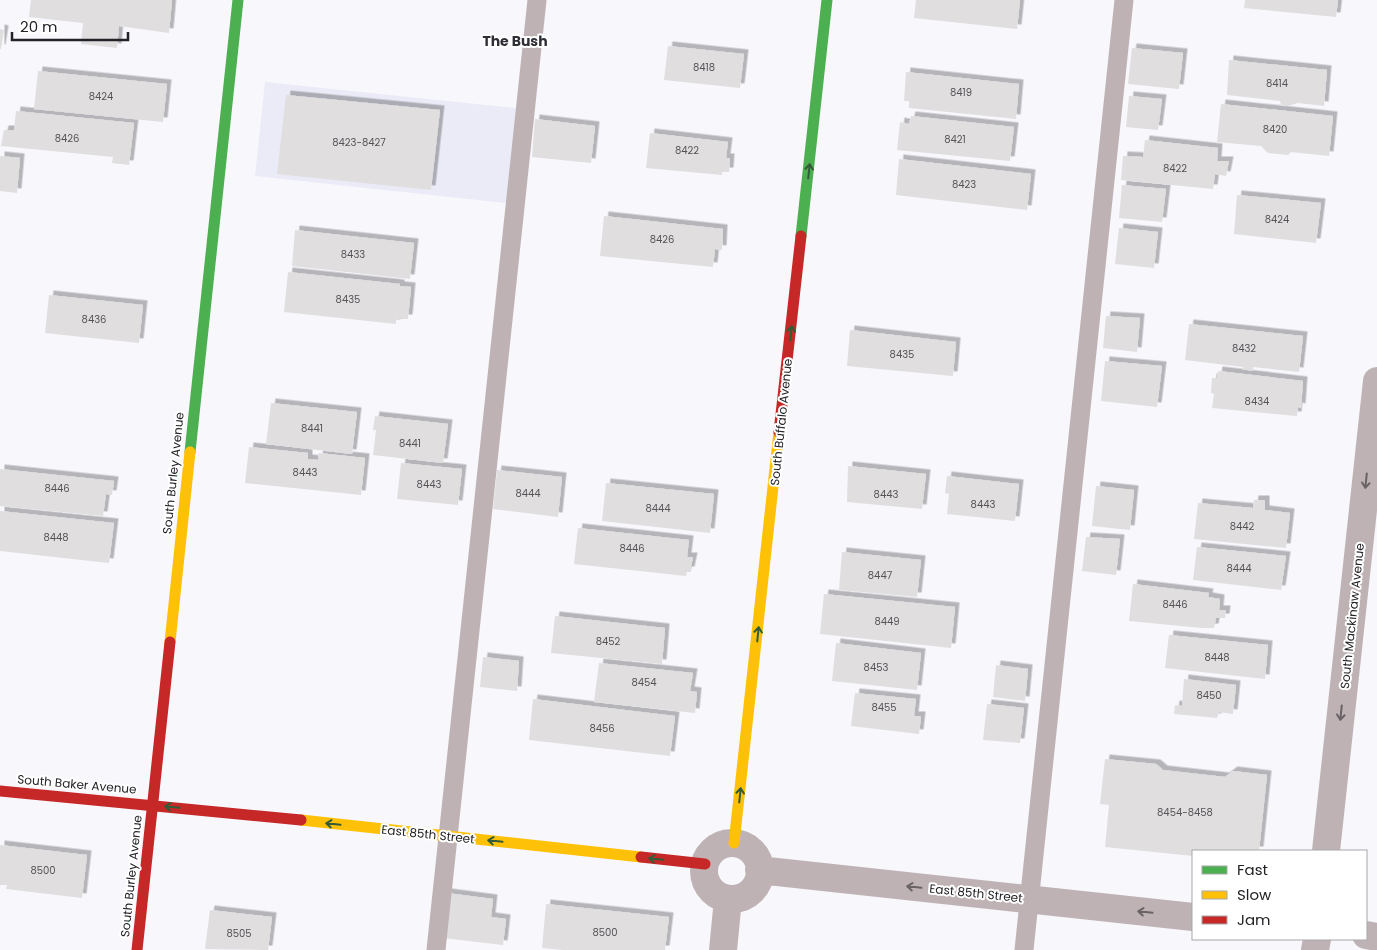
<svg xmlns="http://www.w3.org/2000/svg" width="1377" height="950" font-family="Poppins,sans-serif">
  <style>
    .built { fill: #ebebf7 }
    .building { fill: #e0dedf; filter: url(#shadow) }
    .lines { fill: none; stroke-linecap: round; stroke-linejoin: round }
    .lane { stroke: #bfb2b4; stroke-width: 19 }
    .street { stroke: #bfb2b4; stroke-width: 28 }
    .fast { stroke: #4caf50; stroke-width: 11 }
    .slow { stroke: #ffc107; stroke-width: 11 }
    .jam { stroke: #c62828; stroke-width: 11 }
    .oneway { stroke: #335b37 }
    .oneway2 { stroke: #696366 }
    .labels { text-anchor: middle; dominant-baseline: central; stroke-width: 4; stroke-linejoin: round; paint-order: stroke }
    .number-label { font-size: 10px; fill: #535356 }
    .street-label { font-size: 12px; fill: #232327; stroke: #fff }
    .neighbourhood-label { font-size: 14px; font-weight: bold; fill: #2e2e36; stroke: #fff }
  </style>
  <defs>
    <filter id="shadow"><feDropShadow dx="4.5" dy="-4.5" stdDeviation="0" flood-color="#0004"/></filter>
  </defs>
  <rect width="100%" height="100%" fill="#f7f7fc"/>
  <path class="built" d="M265 82 525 109 515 204 255 176Z"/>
  <path class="building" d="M31 0H172L169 33 119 26 117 48 81 44 83 23 29 17Z
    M916 0H1020L1017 29 914 18Z
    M1245 0H1338L1336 17 1244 8Z
    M0 29 4 30 1 49H0Z
    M668 46 744 54 740 88 664 80Z
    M1132 48 1183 53 1179 89 1128 84Z
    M1229 60 1327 70 1324 106 1298 103 1288 106 1281 105 1280 101 1227 95Z
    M38 71 167 84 163 122 34 109Z
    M906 72 1019 84 1016 119 909 108V101H904Z
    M286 95 440 110 431 190 277 174Z
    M1129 96 1162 99 1158 130 1126 127Z
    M1221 104 1333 116 1329 156 1291 152 1288 155 1268 153 1261 146 1217 142Z
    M16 111 134 123 129 165 112 163 113 157 1 146 4 130H14Z
    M911 116 1014 127 1010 161 897 150 900 122 909 124Z
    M535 119 595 126 591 163 532 157Z
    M650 133 728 142 726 158H730L729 172H722V175L646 168Z
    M1145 140 1218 148 1217 161H1229L1226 176 1215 174 1213 189 1121 180 1123 156 1143 157Z
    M0 156 20 158 17 193 0 191Z
    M899 159 1031 174 1027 210 896 195Z
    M1122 185 1166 189 1162 222 1119 218Z
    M1237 195 1321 203 1316 243 1234 234Z
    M604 216 723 229 722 250 715 249 713 267 600 256Z
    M1119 228 1158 232 1154 268 1115 264Z
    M295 230 414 243 410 279 292 266Z
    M288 272 400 284V286L411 287 408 319H396V324L284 312Z
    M49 295 143 305 139 343 45 333Z
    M1106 316 1140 318 1137 352 1103 348Z
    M1189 324 1303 336 1299 372 1253 367V371L1242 369 1243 367 1185 360Z
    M850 330 956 342 953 376 847 366Z
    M1105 361 1162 366 1157 407 1101 401Z
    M1218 371 1303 381 1301 408 1298 407 1297 416 1212 408 1214 394 1211 393 1212 378H1217Z
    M271 403 357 412 352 454 266 444Z
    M375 416 448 424 443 463 373 455 376 430H373Z
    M249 447 308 453V459L318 460 319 453 365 458 361 495 245 483Z
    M401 463 462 469 458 505 397 499Z
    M848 466 926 474 922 509 847 502Z
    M0 469 114 481 112 495 106 494 103 516 0 506Z
    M497 470 562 477 558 517 493 509Z
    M947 476 1019 484 1015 521 947 514 949 494 945 493Z
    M606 483 714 494 710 533 602 521Z
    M1096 486 1134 490 1130 530 1092 526Z
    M1254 500H1265V510L1290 513 1286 548 1194 539 1198 503 1253 508Z
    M0 511 114 523 109 563 0 551Z
    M578 528 689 540 687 557H693L690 571H687L686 576 574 564Z
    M1086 537 1120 539 1116 575 1082 571Z
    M1197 547 1286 556 1281 590 1193 580Z
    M842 552 921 560 917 597 839 590Z
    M1133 584 1209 593 1208 597 1220 599 1219 610H1226L1225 618H1216L1214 628H1202L1129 621Z
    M824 594 955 607 951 648 820 634Z
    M555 616 665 628 662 664 551 653Z
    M1169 635 1268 645 1265 679 1165 668Z
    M836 643 921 653 917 690 832 681Z
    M483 657 519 661 517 691 480 687Z
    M599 663 693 673 690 691 697 692 695 713 594 702Z
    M996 665 1028 669 1025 701 993 697Z
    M1184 679 1236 685 1233 714 1219 712 1217 718 1174 714 1175 705 1182 706Z
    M855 693 916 699 914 716H921L919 734 851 726Z
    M533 699 675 716 670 756 529 740Z
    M987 704 1024 708 1020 743 983 740Z
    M1105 759 1156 764 1163 770 1225 777 1233 771 1267 775 1259 851H1193V856L1105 847 1109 805 1100 804Z
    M0 845 87 855 82 898 6 889 7 885H0Z
    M447 893 493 899 491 917 506 919 503 945 443 938Z
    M546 904 669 917 665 950H564L542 948Z
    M210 910 272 917 268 950 205 949Z"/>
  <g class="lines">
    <path class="lane" d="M436 950 537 0
      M1024 950 1124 0"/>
    <path class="street" d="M704 871a28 28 0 1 1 56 0a28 28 0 1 1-56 0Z
      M1326 851 1377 381
      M759 870 1193 917
      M1366 935 1377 937
      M723 950 728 899
      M1315 950 1317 939"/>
    <path class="fast" d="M801 236 827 0
      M190 452 238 0"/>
    <path class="slow" d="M170 642 190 452
      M301 820 641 857
      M734 843 779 432"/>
    <path class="jam" d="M779 432 801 236
      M0 791 301 820
      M641 857 705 864
      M137 950 170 642"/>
  </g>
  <defs><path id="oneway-shaft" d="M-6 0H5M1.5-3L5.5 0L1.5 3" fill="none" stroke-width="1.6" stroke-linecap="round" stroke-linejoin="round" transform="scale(1.25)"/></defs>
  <g class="oneway">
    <use href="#oneway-shaft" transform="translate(809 171) rotate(-84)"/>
    <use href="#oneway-shaft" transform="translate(791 333) rotate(-84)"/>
    <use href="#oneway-shaft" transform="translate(758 634) rotate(-84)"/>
    <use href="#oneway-shaft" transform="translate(740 795) rotate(-84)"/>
    <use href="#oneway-shaft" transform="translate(172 807) rotate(-174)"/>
    <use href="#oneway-shaft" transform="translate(333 824) rotate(-174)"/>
    <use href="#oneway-shaft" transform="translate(495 841) rotate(-174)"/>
    <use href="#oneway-shaft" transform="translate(656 859) rotate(-174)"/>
  </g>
  <g class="oneway2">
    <use href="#oneway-shaft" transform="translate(1366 481) rotate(96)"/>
    <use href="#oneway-shaft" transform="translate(1341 713) rotate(96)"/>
    <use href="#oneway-shaft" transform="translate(914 887) rotate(-174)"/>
    <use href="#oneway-shaft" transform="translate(1145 912) rotate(-174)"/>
  </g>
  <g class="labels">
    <g class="number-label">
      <text x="704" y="67">8418</text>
      <text x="1277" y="83">8414</text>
      <text x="961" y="92">8419</text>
      <text x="101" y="96">8424</text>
      <text x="1275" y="129">8420</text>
      <text x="67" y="138">8426</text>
      <text x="955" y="139">8421</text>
      <text x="359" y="142">8423-8427</text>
      <text x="687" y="150">8422</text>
      <text x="1175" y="168">8422</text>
      <text x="964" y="184">8423</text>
      <text x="1277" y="219">8424</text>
      <text x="662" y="239">8426</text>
      <text x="353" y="254">8433</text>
      <text x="348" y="299">8435</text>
      <text x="94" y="319">8436</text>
      <text x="1244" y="348">8432</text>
      <text x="902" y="354">8435</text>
      <text x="1257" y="401">8434</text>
      <text x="312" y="428">8441</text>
      <text x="410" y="443">8441</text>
      <text x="305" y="472">8443</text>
      <text x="429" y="484">8443</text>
      <text x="57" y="488">8446</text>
      <text x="528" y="493">8444</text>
      <text x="886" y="494">8443</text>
      <text x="983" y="504">8443</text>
      <text x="658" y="508">8444</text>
      <text x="1242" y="526">8442</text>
      <text x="56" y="537">8448</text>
      <text x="632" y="548">8446</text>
      <text x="1239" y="568">8444</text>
      <text x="880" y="575">8447</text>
      <text x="1175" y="604">8446</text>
      <text x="887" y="621">8449</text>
      <text x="608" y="641">8452</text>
      <text x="1217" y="657">8448</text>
      <text x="876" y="667">8453</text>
      <text x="644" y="682">8454</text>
      <text x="1209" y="695">8450</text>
      <text x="884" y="707">8455</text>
      <text x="602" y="728">8456</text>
      <text x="1185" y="812">8454-8458</text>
      <text x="43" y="870">8500</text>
      <text x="605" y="932">8500</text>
      <text x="239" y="933">8505</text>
    </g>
    <g class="street-label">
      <text transform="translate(781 422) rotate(-84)">South Buffalo Avenue</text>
      <text transform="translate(173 473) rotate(-84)">South Burley Avenue</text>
      <text transform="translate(1352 616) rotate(-84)">South Mackinaw Avenue</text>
      <text transform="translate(77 784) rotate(5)">South Baker Avenue</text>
      <text transform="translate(428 834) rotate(6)">East 85th Street</text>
      <text transform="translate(131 876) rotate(-84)">South Burley Avenue</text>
      <text transform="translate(976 893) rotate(6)">East 85th Street</text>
    </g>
    <g class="neighbourhood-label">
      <text x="515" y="41">The Bush</text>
    </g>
  </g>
  <rect x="1192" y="850" width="175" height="90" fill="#ffffff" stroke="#a7a7a9"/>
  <rect x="1202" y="866" width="25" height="8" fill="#4caf50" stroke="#a7a7a9"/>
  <text x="1237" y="875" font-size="15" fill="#232327">Fast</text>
  <rect x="1202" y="891" width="25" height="8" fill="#ffc107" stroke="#a7a7a9"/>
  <text x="1237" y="900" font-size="15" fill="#232327">Slow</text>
  <rect x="1202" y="916" width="25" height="8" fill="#c62828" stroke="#a7a7a9"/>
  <text x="1237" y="925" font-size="15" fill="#232327">Jam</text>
  <path d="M12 32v8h116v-8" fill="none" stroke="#232327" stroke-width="2.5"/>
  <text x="20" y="32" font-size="15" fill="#232327" stroke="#ffffff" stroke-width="4" paint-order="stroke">20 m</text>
</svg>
